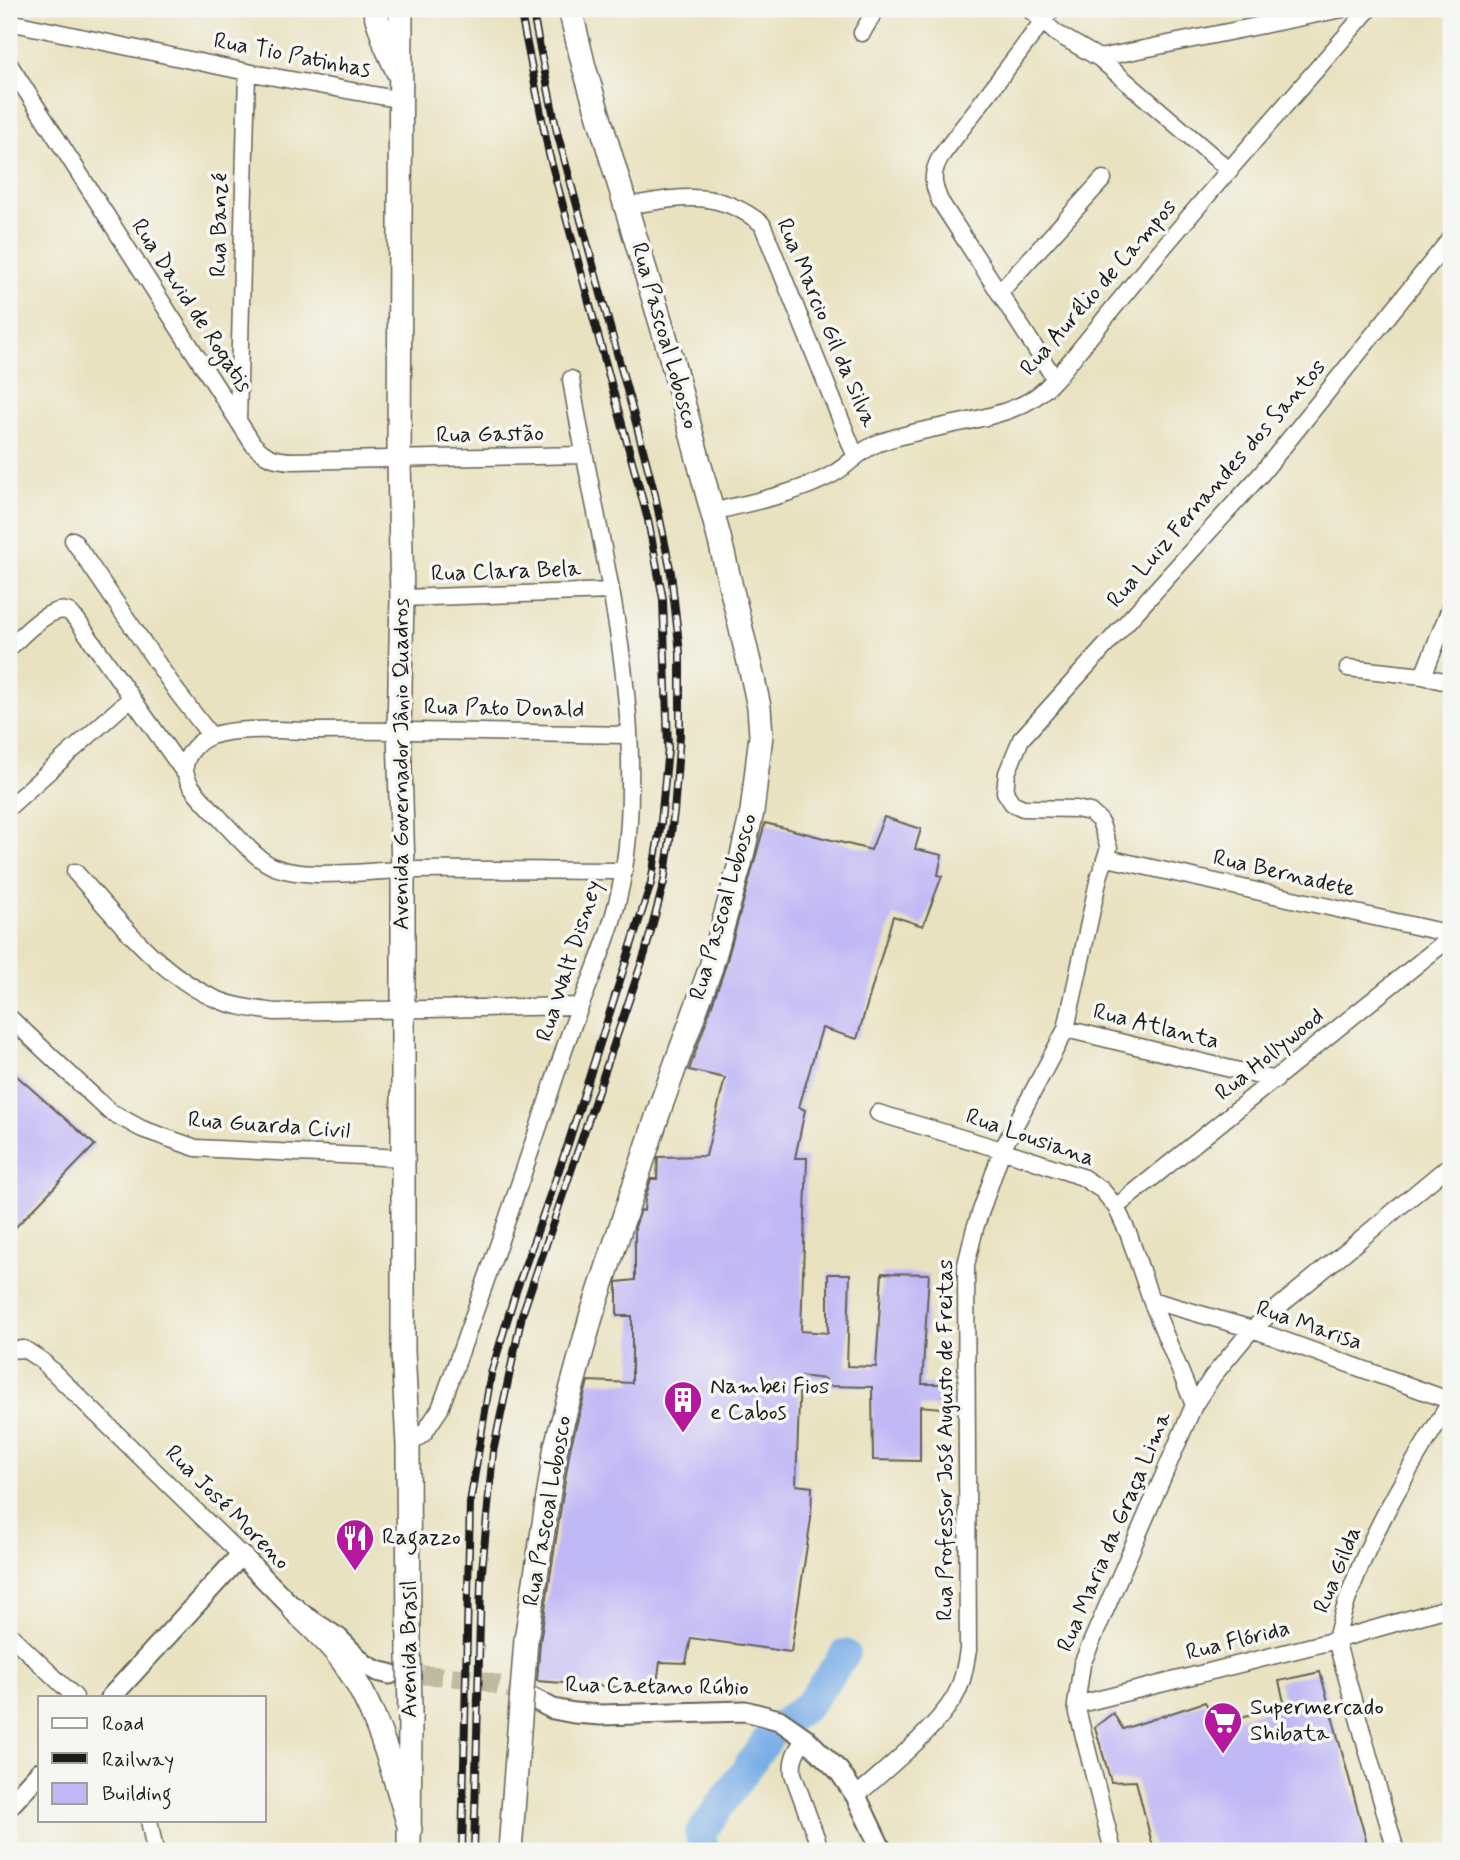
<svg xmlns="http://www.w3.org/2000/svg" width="1460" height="1860" font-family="Mynerve,sans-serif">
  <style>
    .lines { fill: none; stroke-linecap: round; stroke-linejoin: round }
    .river { stroke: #79aee7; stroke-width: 30 }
    .building { fill: #c0b7f5 }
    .tertiary-tunnel { stroke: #c0ba9f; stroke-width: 19; stroke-dasharray: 19 10; stroke-linecap: butt }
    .minor-casing { stroke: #646155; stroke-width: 19 }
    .tertiary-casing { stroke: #646155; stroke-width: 23 }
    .secondary-casing { stroke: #646155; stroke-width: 26 }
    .minor { stroke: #fff; stroke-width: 16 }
    .tertiary { stroke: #fff; stroke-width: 19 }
    .secondary { stroke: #fff; stroke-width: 23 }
    .rail-casing { stroke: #1c1c1c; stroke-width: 8 }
    .rail { stroke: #f6f6f2; stroke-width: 5; stroke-dasharray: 16; stroke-linecap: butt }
    .secondary-bridge-casing { stroke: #646155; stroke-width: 26; stroke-linecap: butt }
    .secondary-bridge { stroke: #fff; stroke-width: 23 }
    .labels { text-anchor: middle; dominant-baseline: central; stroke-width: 7; stroke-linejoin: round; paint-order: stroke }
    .street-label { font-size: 23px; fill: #1c1c1c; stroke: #f6f6f2 }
    .poi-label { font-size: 23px; fill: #1c1c1c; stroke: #f6f6f2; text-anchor: start }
  </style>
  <rect width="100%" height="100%" fill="#f6f6f2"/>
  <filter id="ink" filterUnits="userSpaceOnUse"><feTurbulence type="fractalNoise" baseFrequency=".0143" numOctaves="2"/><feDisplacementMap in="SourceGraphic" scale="14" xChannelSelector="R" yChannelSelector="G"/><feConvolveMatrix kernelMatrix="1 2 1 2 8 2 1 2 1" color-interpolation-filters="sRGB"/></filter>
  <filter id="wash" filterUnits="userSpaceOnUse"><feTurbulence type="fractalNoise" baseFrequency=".00686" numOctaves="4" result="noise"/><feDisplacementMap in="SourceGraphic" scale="28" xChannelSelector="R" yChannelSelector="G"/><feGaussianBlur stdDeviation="1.57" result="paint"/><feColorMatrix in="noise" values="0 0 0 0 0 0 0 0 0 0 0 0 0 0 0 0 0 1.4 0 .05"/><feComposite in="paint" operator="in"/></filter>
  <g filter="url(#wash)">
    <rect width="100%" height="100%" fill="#e9e2c0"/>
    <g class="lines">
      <path class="river" d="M704 1851 700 1834 774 1730 808 1705 845 1654"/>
    </g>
    <g id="blocks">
      <path class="building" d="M884 817 921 829 915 849 942 855 938 875 942 876 923 926 893 916 857 1039 822 1028 799 1107 805 1110 795 1158H807L801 1331 828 1333V1274H850L847 1366 876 1367 882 1273 929 1274 922 1384H945L942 1408 920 1406V1461L873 1460 872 1387 825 1386V1379L800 1376 796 1485 812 1487 811 1519 791 1652 691 1638 686 1663 660 1662 656 1690 537 1681 540 1642 570 1449 588 1381 632 1383V1316H617V1282L635 1280V1227L641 1210 644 1211 645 1199 651 1179H657L658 1157 706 1156 725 1078 689 1070 724 971 765 823 871 850Z
        M9 1069 95 1145 9 1234Z
        M1320 1672 1369 1851H1154L1136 1781 1111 1782 1095 1727 1113 1713 1123 1729 1205 1702 1217 1723 1285 1706 1279 1681Z"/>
    </g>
  </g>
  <g filter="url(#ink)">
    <use href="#blocks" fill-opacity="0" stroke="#646155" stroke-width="2"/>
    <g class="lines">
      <path class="tertiary-tunnel" d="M394 1674C446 1676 484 1675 532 1698"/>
      <g class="minor-casing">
        <path id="minor" d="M1029 9 1056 33 1099 58 1342 9
          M1052 9 941 156C931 173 932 183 940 201L1055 379
          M9 22 247 72 402 100
          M862 33 876 9
          M1099 58 1230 171
          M9 64 253 444C266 458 275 460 293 461L583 455
          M627 206C680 197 717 188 762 224L855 455
          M1000 292 1103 179
          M238 421 247 72
          M712 512C752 502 797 494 833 474 849 465 859 451 876 444 922 425 1002 423 1038 395 1056 381 1069 362 1084 344 1106 317 1129 289 1151 262 1222 177 1296 93 1369 9
          M73 540 177 692 211 736
          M402 598 611 591
          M9 648C21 637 51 603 69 612 72 614 74 618 77 620L184 772
          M1348 668 1423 676 1451 683
          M1423 676 1451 606
          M9 807 131 698
          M1107 858 1451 934
          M623 871C551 871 478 869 406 870 368 870 296 883 265 862 248 851 227 825 212 810 202 799 183 782 185 766 187 753 198 741 211 736 240 726 286 731 317 731 421 730 525 733 629 735
          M75 872C117 918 158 974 216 999 235 1007 255 1009 275 1012L580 1006
          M9 1017 109 1111 142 1129 196 1148 403 1158
          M1066 1029 1276 1080
          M878 1113 1002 1150 1082 1177 1102 1190 1116 1207 1129 1235 1151 1300 1194 1405
          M1116 1207 1451 937
          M1151 1300 1252 1329 1451 1401
          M9 1350 24 1349 41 1360 241 1555
          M408 1446 424 1433 440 1409C484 1288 526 1167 566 1044 581 1000 602 958 614 914 626 873 630 829 630 786 633 649 592 514 571 379
          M9 1634 75 1697
          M1076 1705 1336 1640 1451 1607
          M805 1738C796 1751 791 1759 793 1774L821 1851
          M856 1796C887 1768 932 1733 954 1698 963 1683 965 1667 968 1650L966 1265 975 1228 1002 1150 1066 1029 1099 877 1109 848 1100 821 1090 812 1076 809 1023 808 1012 803 1005 792 1007 773 1021 739 1262 473 1451 238
          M149 1820 155 1851
          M1113 1851 1076 1705 1082 1664 1194 1405 1213 1376 1252 1329 1451 1164
          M1396 1851 1336 1640C1354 1559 1407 1471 1451 1401"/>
      </g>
      <g class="tertiary-casing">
        <path id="tertiary" d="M111 1697 241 1555 294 1609 338 1638 364 1664 377 1671 390 1674
          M532 1698 553 1709 574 1713 601 1715 745 1711 779 1720 805 1738 839 1771 856 1796 882 1851
          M9 1806 40 1772"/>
      </g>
      <g class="secondary-casing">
        <path id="secondary" d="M374 9 386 46 398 72
          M401 9 399 460 402 598 399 730 403 870V1351L408 1446 409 1652
          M294 1609C311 1627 332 1644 345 1664 379 1713 393 1773 410 1829
          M526 1640 556 1446 591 1317 661 1105 711 967 740 864 752 812 761 735 759 707 753 679 720 541 670 353 584 67 570 9
          M409 1851 410 1716
          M510 1851 518 1744"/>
      </g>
      <use href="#minor" class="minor"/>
      <use href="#tertiary" class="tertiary"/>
      <use href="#secondary" class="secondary"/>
      <g class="rail-casing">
        <path id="rail" d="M462 1851 470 1503 491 1374 515 1294 568 1144 651 883 661 822 668 748 663 599 648 520 549 154 520 9
          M474 1851 481 1582 493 1452 522 1315 645 953 664 882 674 812 680 735V653L671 573 655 495 636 423 557 132 532 9"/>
      </g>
      <use href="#rail" class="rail"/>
      <g class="secondary-bridge-casing">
        <path id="secondary-bridge" d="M409 1652 410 1716
          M518 1744 526 1640"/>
      </g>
      <use href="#secondary-bridge" class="secondary-bridge"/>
    </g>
  </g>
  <defs>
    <g id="building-pin" transform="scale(2.0125)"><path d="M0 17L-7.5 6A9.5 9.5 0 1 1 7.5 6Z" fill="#b5179e" stroke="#f6f6f2"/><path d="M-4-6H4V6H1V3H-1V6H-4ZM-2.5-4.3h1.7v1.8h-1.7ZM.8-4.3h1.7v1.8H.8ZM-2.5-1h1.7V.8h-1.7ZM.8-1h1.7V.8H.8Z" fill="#fff"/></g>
    <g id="restaurant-pin" transform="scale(2.0125)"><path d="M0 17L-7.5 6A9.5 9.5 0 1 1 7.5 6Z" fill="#b5179e" stroke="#f6f6f2"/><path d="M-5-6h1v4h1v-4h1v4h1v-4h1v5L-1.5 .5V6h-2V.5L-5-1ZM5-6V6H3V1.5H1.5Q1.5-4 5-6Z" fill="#fff"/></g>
    <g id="supermarket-pin" transform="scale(2.0125)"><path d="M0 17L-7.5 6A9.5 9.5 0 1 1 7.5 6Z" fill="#b5179e" stroke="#f6f6f2"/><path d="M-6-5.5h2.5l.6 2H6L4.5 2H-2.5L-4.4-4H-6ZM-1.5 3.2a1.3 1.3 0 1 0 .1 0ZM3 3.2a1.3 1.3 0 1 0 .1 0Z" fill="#fff"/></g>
  </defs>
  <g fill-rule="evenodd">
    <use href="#building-pin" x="683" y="1400"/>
    <use href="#restaurant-pin" x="355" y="1538"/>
    <use href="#supermarket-pin" x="1223" y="1721"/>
  </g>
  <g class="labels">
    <g class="street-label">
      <text transform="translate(292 56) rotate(11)">Rua Tio Patinhas</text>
      <text transform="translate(220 225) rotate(-89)">Rua Banzé</text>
      <text transform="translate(1099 288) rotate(-49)">Rua Aurélio de Campos</text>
      <text transform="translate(191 306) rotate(57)">Rua David de Rogatis</text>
      <text transform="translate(826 323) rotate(67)">Rua Marcio Gil da Silva</text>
      <text transform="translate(664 336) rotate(74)">Rua Pascoal Lobosco</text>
      <text transform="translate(490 435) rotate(-1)">Rua Gastão</text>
      <text transform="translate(1217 484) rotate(-49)">Rua Luiz Fernandes dos Santos</text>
      <text transform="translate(506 572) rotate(-2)">Rua Clara Bela</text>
      <text transform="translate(504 709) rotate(1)">Rua Pato Donald</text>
      <text transform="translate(402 764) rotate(-90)">Avenida Governador Jânio Quadros</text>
      <text transform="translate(1284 874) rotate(13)">Rua Bernadete</text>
      <text transform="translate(724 907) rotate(-74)">Rua Pascoal Lobosco</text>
      <text transform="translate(570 961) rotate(-72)">Rua Walt Disney</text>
      <text transform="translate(1156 1027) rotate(14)">Rua Atlanta</text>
      <text transform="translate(1270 1055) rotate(-39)">Rua Hollywood</text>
      <text transform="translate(269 1126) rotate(4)">Rua Guarda Civil</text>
      <text transform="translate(1030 1138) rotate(19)">Rua Lousiana</text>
      <text transform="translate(1309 1326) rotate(19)">Rua Marisa</text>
      <text transform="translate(946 1440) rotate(-90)">Rua Professor José Augusto de Freitas</text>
      <text transform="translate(227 1508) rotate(45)">Rua José Moreno</text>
      <text transform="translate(548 1511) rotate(-80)">Rua Pascoal Lobosco</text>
      <text transform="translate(1115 1532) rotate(-67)">Rua Maria da Graça Lima</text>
      <text transform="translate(1338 1570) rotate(-68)">Rua Gilda</text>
      <text transform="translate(1238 1641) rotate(-14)">Rua Flórida</text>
      <text transform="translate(410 1649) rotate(-90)">Avenida Brasil</text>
      <text transform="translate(657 1687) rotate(1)">Rua Caetano Rúbio</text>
    </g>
    <g class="poi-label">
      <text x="710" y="1387">Nambei Fios<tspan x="710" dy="26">e Cabos</tspan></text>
      <text x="382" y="1538">Ragazzo</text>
      <text x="1250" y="1708">Supermercado<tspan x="1250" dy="26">Shibata</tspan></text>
    </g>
  </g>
  <rect width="1460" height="1860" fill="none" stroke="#f6f6f2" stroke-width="35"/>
  <rect x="38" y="1696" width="228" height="126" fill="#f6f6f2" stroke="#9f9f9c" stroke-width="2"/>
  <rect x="52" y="1718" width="35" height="10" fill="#ffffff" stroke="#9f9f9c" stroke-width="2"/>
  <text x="102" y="1730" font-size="21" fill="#1c1c1c">Road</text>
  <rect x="52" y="1753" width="35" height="10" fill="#1c1c1c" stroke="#9f9f9c" stroke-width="2"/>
  <text x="102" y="1766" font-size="21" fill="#1c1c1c">Railway</text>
  <rect x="52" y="1783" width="35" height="21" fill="#c0b7f5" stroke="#9f9f9c" stroke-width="2"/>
  <text x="102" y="1800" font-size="21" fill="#1c1c1c">Building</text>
</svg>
